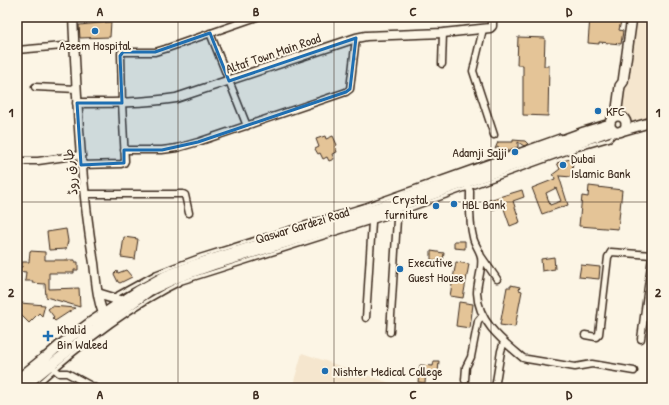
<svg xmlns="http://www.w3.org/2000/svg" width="669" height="405" font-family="'Patrick Hand','Playpen Sans Arabic',sans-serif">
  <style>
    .built { fill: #f5e6ce }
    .building { fill: #e4c497; stroke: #3b2a1e; fill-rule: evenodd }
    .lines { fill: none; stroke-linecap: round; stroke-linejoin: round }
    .service-casing { stroke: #3b2a1e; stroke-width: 6 }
    .minor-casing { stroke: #3b2a1e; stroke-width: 9 }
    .tertiary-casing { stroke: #3b2a1e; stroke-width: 11 }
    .secondary-casing { stroke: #3b2a1e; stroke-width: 12 }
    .service { stroke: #fcf5e5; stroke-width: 3 }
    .minor { stroke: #fcf5e5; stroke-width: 6 }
    .tertiary { stroke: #fcf5e5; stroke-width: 8 }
    .secondary { stroke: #fcf5e5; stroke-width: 9 }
    .marked { fill: #1f6fb2; fill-opacity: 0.2; stroke: #1f6fb2; stroke-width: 3; stroke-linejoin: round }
    .grid { fill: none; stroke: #3b2a1e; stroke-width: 1; stroke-opacity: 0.55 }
    .poi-dot { fill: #1f6fb2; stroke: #fcf5e5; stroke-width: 1.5 }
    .labels { text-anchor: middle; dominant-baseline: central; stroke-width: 4; stroke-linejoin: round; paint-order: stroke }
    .poi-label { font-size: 13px; fill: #3b2a1e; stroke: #fcf5e5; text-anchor: start }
    .street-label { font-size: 13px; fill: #3b2a1e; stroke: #fcf5e5 }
    .neatline { fill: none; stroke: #3b2a1e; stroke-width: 1.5 }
    .grid-label { font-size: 13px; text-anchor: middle; font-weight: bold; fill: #3b2a1e }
  </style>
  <rect width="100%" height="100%" fill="#fcf5e5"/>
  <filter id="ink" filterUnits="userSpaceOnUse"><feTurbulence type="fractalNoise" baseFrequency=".025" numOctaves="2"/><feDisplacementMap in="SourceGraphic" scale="8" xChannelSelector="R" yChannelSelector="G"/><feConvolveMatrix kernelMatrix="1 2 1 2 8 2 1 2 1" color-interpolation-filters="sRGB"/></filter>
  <g filter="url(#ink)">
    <path class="built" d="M632 17H652V118L628 126 627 119 621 115Z
      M302 353 405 388H292Z"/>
    <path class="building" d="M590 17H622L619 30 623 31 621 44 599 42V44L588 43Z
      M111 22 110 37 80 38 79 25Z
      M518 37 545 38 544 66H549L548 116 523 115V65H517Z
      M325 136 326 139 333 136 337 145 335 146 337 152 332 154 334 159 329 161 327 157 323 159 320 153 318 154 315 149 319 147 316 139Z
      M513 140 525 141 528 144 524 146 518 142V147L500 153 498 147 495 149 498 142H513Z
      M573 158 572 177 559 176 568 205 542 214 532 188 555 179 554 175H552L560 169 557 163ZM556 188 561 201 550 205 546 193Z
      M589 186 622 190 618 229 579 226 582 196 588 197Z
      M522 190 524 197 513 201 520 222 510 226 503 206 492 210 489 200Z
      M66 229 68 241 66 249 49 250 47 232Z
      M124 237 138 239 135 259 121 257Z
      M454 241H465V249L454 248Z
      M30 251 45 252V260H75V262H78V270H74V273H49V289L79 288 80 307 46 297 45 284 32 283 33 281H25L26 272 17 271V267H22V262H29Z
      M431 251 444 253 443 260H431Z
      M554 257 555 269 542 271 541 259Z
      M456 262 469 264 463 298 450 296Z
      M581 265 600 267 599 279 579 277Z
      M126 270 132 277 120 283 118 282 114 274 117 271 118 273Z
      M511 285 520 287 519 290 522 291 515 327 500 325 507 287H511Z
      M459 302 473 304 470 328 456 326Z
      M20 303 45 305 42 316 39 313 29 323 20 314 21 311 18 307Z
      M52 306 75 308 55 321 52 318 54 317 48 309Z
      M434 361H439L438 373 426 372 425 383 418 382 420 365 433 366Z"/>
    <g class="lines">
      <g class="service-casing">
        <path id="service" d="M116 297 118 294 156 273 174 266 201 256 366 205 560 136 562 139
          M17 376 43 355
          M34 388C79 347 128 308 182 282L396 214 579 148 610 139 617 132"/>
      </g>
      <g class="minor-casing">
        <path id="minor" d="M483 29 473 71 494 135
          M210 33 247 126
          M17 50 74 45
          M442 64 443 33
          M35 87 77 89
          M124 150H162L177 148 198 142 346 92 350 89 356 38
          M17 161H38L80 155
          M81 165 121 164 124 163 125 161 122 103 121 53 123 52H155L165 49 257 17
          M468 187 470 191C470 207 469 222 473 237 474 244 480 250 481 257 483 269 477 281 477 293 478 322 503 341 523 358L527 359 575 367 592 364 634 371
          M85 194H183L185 195 189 213
          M481 256 497 279
          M366 318 372 222
          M390 332 397 219 393 209
          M585 335 596 337 599 334 608 257 611 252 652 255
          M641 339 652 257
          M50 365 59 373H67L95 388
          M465 380 466 367 471 357 478 321 482 316
          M495 388 501 351 504 342"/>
      </g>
      <g class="tertiary-casing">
        <path id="tertiary" d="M73 17C77 99 80 181 94 263 96 279 97 304 106 319
          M77 103C110 103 144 103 176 98L356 38 366 36 443 33 490 28 492 26V17"/>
      </g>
      <g class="secondary-casing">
        <path id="secondary" d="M616 116 620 86 623 82 632 17
          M610 124a8 8 0 1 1 16 0a8 8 0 1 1-16 0Z
          M621 131 652 122
          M99 294 122 301
          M17 383 60 345 91 322 138 291 165 276 196 264 381 206 584 132 610 124
          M22 388 83 339 149 291 179 277 213 265 364 219 613 130"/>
      </g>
      <use href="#service" class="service"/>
      <use href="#minor" class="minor"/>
      <use href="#tertiary" class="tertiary"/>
      <use href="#secondary" class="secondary"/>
    </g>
  </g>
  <path class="marked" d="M210 33 229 81 356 38 350 89 346 92 198 142 162 150H124V163L81 165 77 103H122L120 56 123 52H155Z"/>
  <path class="grid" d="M178 17V388M334 17V388M491 17V388M17 202H652"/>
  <g class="poi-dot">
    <circle cx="95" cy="31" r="4"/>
    <circle cx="598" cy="111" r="4"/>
    <circle cx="515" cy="152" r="4"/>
    <circle cx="563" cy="165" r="4"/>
    <circle cx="454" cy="204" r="4"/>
    <circle cx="436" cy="206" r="4"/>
    <circle cx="400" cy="269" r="4"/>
    <path d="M46 330h4v4h4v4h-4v4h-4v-4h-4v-4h4z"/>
    <circle cx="325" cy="371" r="4"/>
  </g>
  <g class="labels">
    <g class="poi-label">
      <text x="95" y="45" text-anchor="middle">Azeem Hospital</text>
      <text x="606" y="111">KFC</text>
      <text x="507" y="152" text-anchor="end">Adamji Sajji</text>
      <text x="571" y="158">Dubai<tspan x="571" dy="15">Islamic Bank</tspan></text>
      <text x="428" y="199" text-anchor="end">Crystal<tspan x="428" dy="15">furniture</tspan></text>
      <text x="462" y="204">HBL Bank</text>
      <text x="408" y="262">Executive<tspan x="408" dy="15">Guest House</tspan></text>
      <text x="57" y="329">Khalid<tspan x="57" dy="15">Bin Waleed</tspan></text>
      <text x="333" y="371">Nishter Medical College</text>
    </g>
    <g class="street-label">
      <text transform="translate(273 53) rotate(-19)">Altaf Town Main Road</text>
      <text transform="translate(70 172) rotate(-96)">طارق روڈ</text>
      <text transform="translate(302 225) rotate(-17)">Qaswar Gardezi Road</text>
    </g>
  </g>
  <rect width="669" height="405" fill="none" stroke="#fcf5e5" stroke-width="44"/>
  <rect x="22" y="22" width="625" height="361" class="neatline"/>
  <g class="grid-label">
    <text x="100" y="16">A</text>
    <text x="256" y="16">B</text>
    <text x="413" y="16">C</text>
    <text x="569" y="16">D</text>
    <text x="11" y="117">1</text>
    <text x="658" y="117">1</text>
    <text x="11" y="297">2</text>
    <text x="658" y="297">2</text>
    <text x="100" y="399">A</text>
    <text x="256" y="399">B</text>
    <text x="413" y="399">C</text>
    <text x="569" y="399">D</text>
  </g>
</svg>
